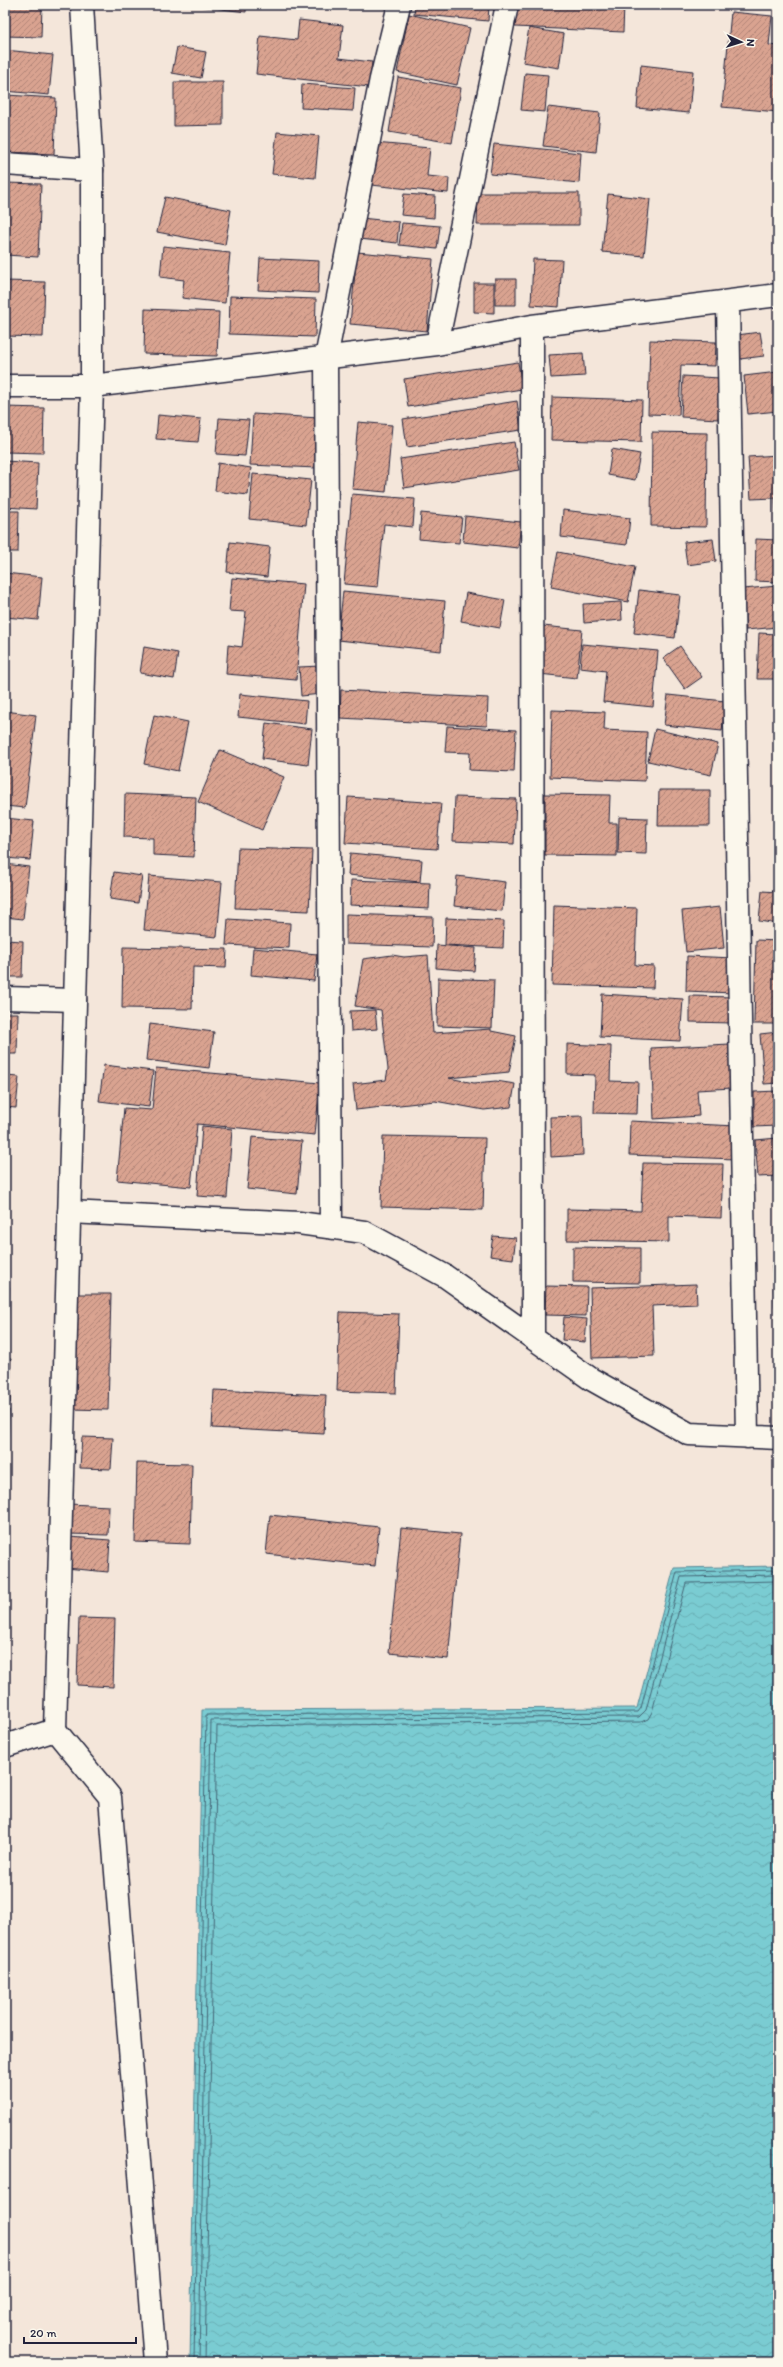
<svg xmlns="http://www.w3.org/2000/svg" width="783" height="2367" font-family="Itim,sans-serif">
  <style>
    .water { fill: url(#water-waves); stroke: #578896 }
    .lines { fill: none; stroke-linecap: round; stroke-linejoin: round }
    .shore { stroke: #456677; stroke-width: 1 }
    .building { fill: url(#building-hatch); stroke: #22223b }
    .minor-casing { stroke: #22223b; stroke-width: 25 }
    .tertiary-casing { stroke: #22223b; stroke-width: 25 }
    .minor { stroke: #fbf7ec; stroke-width: 22 }
    .tertiary { stroke: #fbf7ec; stroke-width: 22 }
  </style>
  <defs>
    <pattern id="water-waves" width="16" height="10" patternUnits="userSpaceOnUse"><rect width="16" height="10" fill="#7accd2"/><path d="M0 5q4-4 8 0t8 0" fill="none" stroke="#69afb5"/></pattern>
    <pattern id="building-hatch" width="6" height="6" patternUnits="userSpaceOnUse"><rect width="6" height="6" fill="#d9a390"/><path d="M-1 1l2-2M0 6l6-6M5 7l2-2" fill="none" stroke="#b08477"/></pattern>
  </defs>
  <rect width="100%" height="100%" fill="#f4e6da"/>
  <filter id="ink" filterUnits="userSpaceOnUse"><feTurbulence type="fractalNoise" baseFrequency=".025" numOctaves="2"/><feDisplacementMap in="SourceGraphic" scale="8" xChannelSelector="R" yChannelSelector="G"/><feConvolveMatrix kernelMatrix="1 2 1 2 8 2 1 2 1" color-interpolation-filters="sRGB"/></filter>
  <g filter="url(#ink)">
    <path class="water" d="M778 1566V2362H190L202 1710 637 1708 674 1568Z"/>
    <g class="lines">
      <path class="shore" d="M194 2362 206 1715 638 1712 641 1708 677 1572 778 1570
        M199 2362 211 1720 639 1717 646 1710 681 1577 778 1575
        M205 2362 217 1726 641 1722 648 1719 652 1712 686 1583 778 1581"/>
    </g>
    <path class="building" d="M5 5H42L41 37 5 36Z
      M189 5H246V12Z
      M415 5H489L488 21 414 14Z
      M516 5H624L623 32 515 27Z
      M731 12 772 16 769 45 778 46V112L722 107Z
      M409 14 470 28 457 85 397 72Z
      M299 20 343 25 339 58 372 62 369 87 256 74 260 36 297 40Z
      M529 28 564 34 559 68 523 62Z
      M177 47 206 52 201 78 172 73Z
      M5 50 53 55 49 95 5 91Z
      M641 65 693 71 689 113 637 108Z
      M525 73 548 75 545 112 521 110Z
      M398 77 461 88 452 143 389 132Z
      M174 82H223V125L174 126Z
      M302 84 355 88 353 111 301 108Z
      M6 95 56 98 54 154 5 152Z
      M548 107 600 113 596 152 543 146Z
      M277 132 319 136 315 178 272 174Z
      M375 143 430 148 427 176 449 178 448 193 371 185Z
      M494 144 581 153 579 183 490 174Z
      M5 183 41 184 38 257 5 255Z
      M478 193H579V225H477Z
      M404 194 435 196 434 218 401 215Z
      M608 194 650 199 644 256 602 252Z
      M165 197 231 210 225 245 157 232Z
      M361 218 399 222 397 243 359 239Z
      M402 223 440 226 437 249 399 245Z
      M163 246 230 253 225 303 182 298 184 280 160 277Z
      M357 252 433 259 427 331 350 324Z
      M260 258 319 261 318 293 258 290Z
      M533 259 562 260 559 307 531 305Z
      M495 279H516V305H495Z
      M5 281 45 282 43 337 5 336Z
      M474 283H494V313L474 312Z
      M230 296 316 299 315 337 229 334Z
      M145 309 219 312 217 356 144 354Z
      M760 332 764 356 740 359 737 335Z
      M650 340 716 342 715 366 681 365 679 415 648 414Z
      M583 353 585 376 551 378 549 355Z
      M518 362 522 389 408 407 404 379Z
      M778 372V411L748 414 744 376Z
      M683 376 720 378 718 419 681 417Z
      M552 397 642 400 641 442 551 440Z
      M517 401 521 430 407 447 403 419Z
      M5 407 44 408 43 453 5 452Z
      M253 414 319 418 316 468 250 465Z
      M158 415 201 419 198 442 156 439Z
      M219 418 249 420 245 456 216 454Z
      M358 422 392 425 386 492 352 489Z
      M652 432 707 433 706 527 651 526Z
      M514 442 519 470 404 488 400 459Z
      M612 449 640 454 635 480 608 475Z
      M778 455V534H776L775 498 751 499 748 457Z
      M5 461 38 463 36 509 5 507Z
      M218 463 251 468 248 495 215 491Z
      M253 474 311 480 306 525 249 519Z
      M352 494 415 499 413 527 384 524 378 587 344 584Z
      M563 510 630 518 627 545 561 537Z
      M5 511H19L18 552H5Z
      M421 513 462 517 459 543 419 539Z
      M465 516 521 522 518 548 463 542Z
      M713 539 716 561 687 565 684 542Z
      M756 539 778 540V582L755 581Z
      M230 542 270 547 267 577 227 572Z
      M558 552 635 567 628 602 551 587Z
      M5 573 42 577 38 620 5 617Z
      M232 578 304 584 296 680 226 674 228 645 242 647 246 612 229 611Z
      M778 586V627L746 630 743 589Z
      M639 590 680 595 675 638 634 633Z
      M343 591 445 601 441 651 338 640Z
      M466 593 505 600 500 628 461 621Z
      M621 602 622 620 584 623 583 604Z
      M543 626 582 630 577 678 539 674Z
      M759 633 778 634V679H757Z
      M582 644 658 651 653 707 603 702 606 671 580 668Z
      M680 646 702 677 685 689 663 658Z
      M144 647 178 653 174 679 140 673Z
      M320 666 322 694 301 696 299 667Z
      M341 690 488 698 487 726 340 718Z
      M240 694 307 701 305 724 238 717Z
      M668 695 725 701 722 731 664 725Z
      M552 710 605 712 604 730 647 732 645 781 550 777Z
      M5 711 36 715 25 808 5 806Z
      M154 715 188 722 178 771 144 764Z
      M266 723 312 729 308 765 262 759Z
      M447 726 516 730 514 772 469 770 470 753 445 752Z
      M655 729 718 744 711 775 648 761Z
      M220 750 284 777 262 830 198 802Z
      M659 790H710V826H658Z
      M125 794 196 797 194 857 153 855V838L124 837Z
      M545 794 610 795 609 823H617V856L545 855Z
      M348 797 441 803 437 849 345 843Z
      M455 797 516 799 514 844 453 841Z
      M619 817 647 818 646 854 618 853Z
      M5 818 34 821 30 860 5 858Z
      M778 841V885H776L777 845Z
      M238 848 312 850 309 911 235 908Z
      M350 853 422 860 420 882 348 875Z
      M5 864 29 867 23 919 5 917Z
      M114 872 142 876 138 903 110 899Z
      M149 876 222 882 217 937 144 930Z
      M457 876 505 882 502 911 454 906Z
      M351 880 430 883 429 909 350 905Z
      M762 891 778 892V924L759 921Z
      M554 905 637 908 635 965 654 966 653 988 552 985Z
      M720 907 724 948 686 952 682 911Z
      M346 914 433 917 432 947 346 944Z
      M446 918 504 921 503 948 445 945Z
      M228 919 290 923 289 948 226 945Z
      M5 940 23 941 22 977H5Z
      M756 940 778 941V1024H754Z
      M437 945 476 948 474 971 436 968Z
      M123 947 227 949 226 968 193 967 192 1009 122 1008Z
      M253 948 317 954 314 981 251 975Z
      M392 955 404 957 428 955 433 1033 491 1029V1031L516 1036 509 1072 449 1078 474 1083 496 1081 515 1084 511 1107 484 1110 435 1101 356 1110 353 1084 386 1080 388 1069 381 1010 355 1006 363 959Z
      M687 956 734 958 733 993 686 991Z
      M438 978 494 980 492 1028 437 1026Z
      M602 994 683 999 680 1041 600 1037Z
      M690 996 733 997 732 1023 690 1022Z
      M375 1010 377 1029 351 1031 350 1011Z
      M5 1013H18L17 1054H5Z
      M150 1024 214 1032 209 1068 146 1060Z
      M778 1032V1083L764 1084 760 1034Z
      M567 1044 611 1046 610 1081 638 1082 637 1114 594 1113 595 1075 567 1074Z
      M730 1044 732 1088 697 1090 699 1116 654 1119 651 1048Z
      M104 1065 153 1071 149 1107 99 1101Z
      M156 1068 320 1083 315 1135 197 1124 191 1187 117 1180 124 1108 152 1110Z
      M5 1076 19 1077 16 1108 5 1107Z
      M778 1091V1126L754 1127V1092Z
      M582 1116 583 1155 551 1157 550 1117Z
      M630 1121 737 1126 735 1159 629 1155Z
      M202 1126 232 1129 227 1198 197 1196Z
      M383 1136 485 1138 483 1210 381 1207Z
      M252 1137 302 1141 297 1194 247 1189Z
      M778 1138V1176L758 1177 755 1140Z
      M643 1163 723 1164 721 1218 669 1216V1242L567 1240V1209L641 1211Z
      M493 1236 516 1238 513 1259 490 1256Z
      M573 1247 640 1248V1283L573 1282Z
      M778 1265V1307H775L772 1266Z
      M696 1284 697 1304 652 1306 654 1356 592 1358 590 1288Z
      M546 1286 587 1287 586 1316 545 1315Z
      M5 1287H9L6 1355H5Z
      M75 1294H111L108 1410 72 1409Z
      M340 1312 399 1314 396 1393 337 1391Z
      M564 1317 587 1319 585 1342 562 1340Z
      M5 1359H11L10 1403H5Z
      M214 1390 326 1395 324 1434 212 1428Z
      M5 1410H9L6 1465 5 1464Z
      M82 1437 113 1438 111 1469 80 1468Z
      M137 1463 192 1464 190 1544 135 1542Z
      M69 1504 109 1506 108 1535 68 1534Z
      M270 1515 379 1527 375 1566 266 1554Z
      M401 1528 460 1534 448 1659 389 1653Z
      M69 1537 110 1540 108 1572 66 1568Z
      M79 1618 115 1619 113 1687 77 1685Z"/>
    <g class="lines">
      <g class="minor-casing">
        <path id="minor" d="M5 164 92 170
          M728 302 747 1437
          M532 326 533 1338
          M437 344 507 5
          M5 386H92L437 344 532 326 778 295
          M5 998 75 1000
          M69 1212 299 1223 364 1232 445 1276 591 1379 689 1434 778 1438
          M331 1227 326 358 381 79 399 5
          M55 1730 110 1797 155 2362"/>
      </g>
      <g class="tertiary-casing">
        <path id="tertiary" d="M5 1746 55 1730 92 386V170L82 5"/>
      </g>
      <use href="#minor" class="minor"/>
      <use href="#tertiary" class="tertiary"/>
    </g>
  </g>
  <rect width="783" height="2367" fill="none" stroke="#fbf7ec" stroke-width="20"/>
  <rect x="10" y="10" width="763" height="2347" fill="none" stroke="#22223b" stroke-width="1.5" filter="url(#ink)"/>
  <g transform="translate(741 42) rotate(94)" stroke="#fbf7ec" stroke-width="3" paint-order="stroke">
  <path d="M0-3L7 15L0 10L-7 15Z" fill="#22223b"/>
  <text y="-6" font-size="11" font-weight="bold" text-anchor="middle" fill="#22223b">N</text>
  </g>
  <path d="M24 2337v6h112v-6" fill="none" stroke="#22223b" stroke-width="2"/>
  <text x="30" y="2337" font-size="12" fill="#22223b" stroke="#fbf7ec" stroke-width="3" paint-order="stroke">20 m</text>
</svg>
